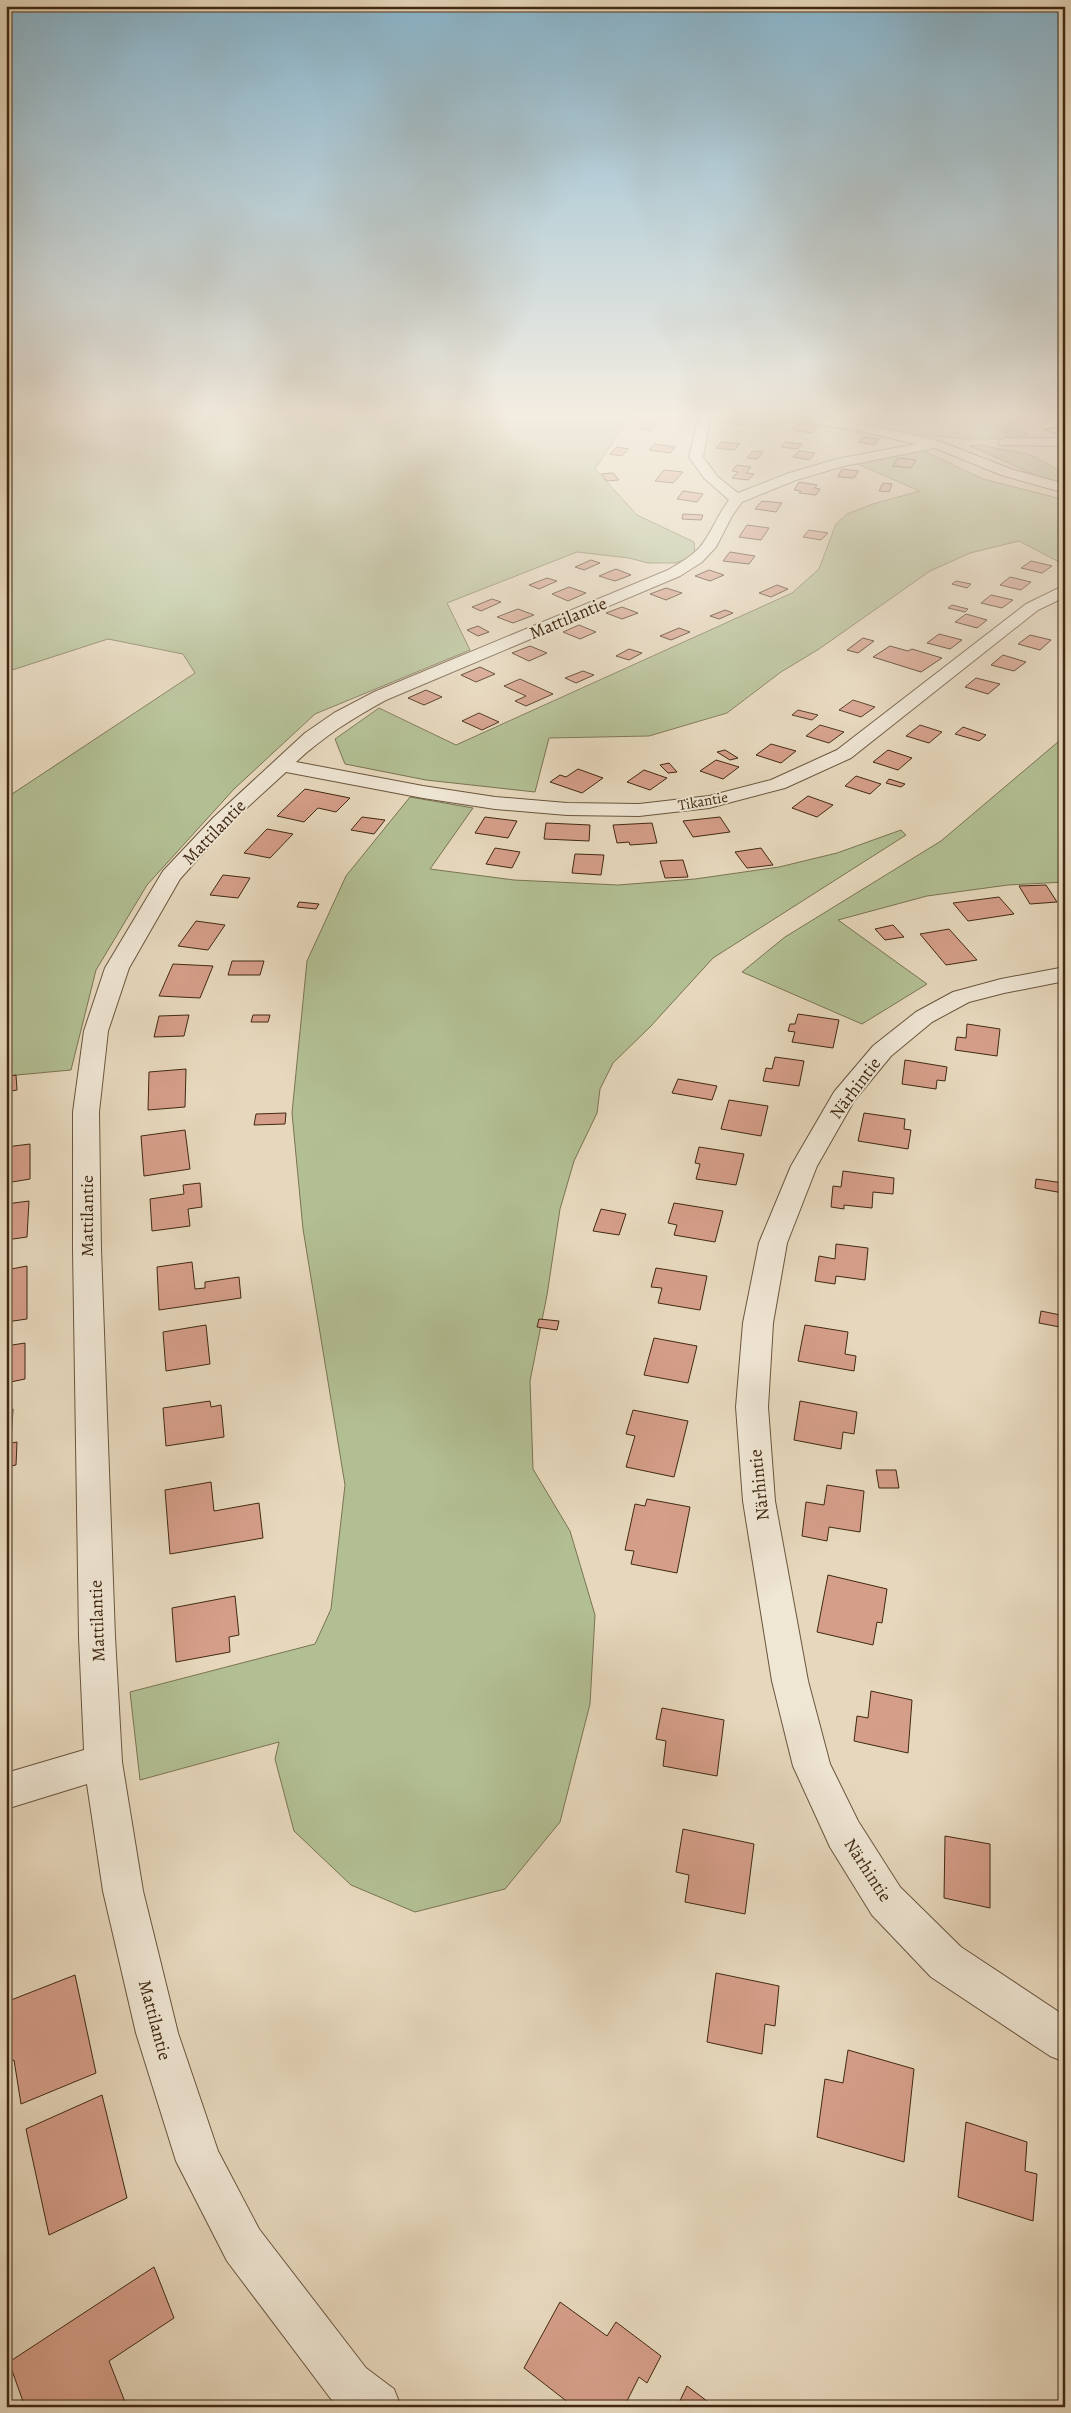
<svg xmlns="http://www.w3.org/2000/svg" width="1071" height="2413" font-family="Alegreya,serif">
  <style>
    .green { fill: #b2bf93; stroke: #7a7452 }
    .building { fill: #d59e89; stroke: #412912 }
    .lines { fill: none; stroke-linecap: round; stroke-linejoin: round }
    .minor-casing { stroke: #6a553d; stroke-width: 2 }
    .minor { fill: #efe6d4; fill-rule: evenodd }
    .labels { text-anchor: middle; dominant-baseline: central; stroke-width: 4; stroke-linejoin: round; paint-order: stroke }
    .far-street-label { font-size: 15px; fill: #412912; stroke: #efe6d4 }
    .street-label { font-size: 18px; fill: #412912; stroke: #efe6d4 }
  </style>
  <rect width="100%" height="100%" fill="#e7d8bd"/>
  <filter id="stains"><feTurbulence type="fractalNoise" baseFrequency=".004" numOctaves="4"/><feColorMatrix values="0 0 0 0 .2 0 0 0 0 .09 0 0 0 0 .02 0 0 0 .5 -.17"/></filter>
  <radialGradient id="worn" r=".72"><stop offset=".6" stop-color="#630" stop-opacity="0"/><stop offset="1" stop-color="#630" stop-opacity=".3"/></radialGradient>
  <path class="green" d="M6 415H631L595 469 637 515 694 542 695 555 676 563H648L629 558 577 552 447 603 470 650 315 714 234 789 147 885 96 970 71 1070 6 1076V798L195 673 183 654 108 639 6 672Z
    M886 415H995L1018 425 1031 439H966L910 434 906 427Z
    M981 445 1031 455 1065 473V483L1042 478 970 446Z
    M922 450 983 479 1065 500V565L1019 541 970 553 930 571 819 649 781 672 727 713 649 736 549 738 535 792 426 780 345 764 335 739 379 708 456 745 792 593 819 569 836 524 847 514 873 504 920 491 855 463Z
    M1065 736V882L1008 885 927 896 838 920 927 984 862 1024 742 972 785 937 941 841Z
    M410 797 473 808 430 869 514 880 618 885 695 879 779 867 837 853 901 830 906 835 713 958 650 1027 613 1063 600 1089 597 1113 574 1161 560 1209 547 1295 530 1381 533 1469 570 1531 595 1615 590 1704 560 1822 505 1889 415 1912 351 1885 294 1831 275 1759 279 1742 140 1780 130 1692 315 1644 331 1609 345 1485 303 1229 292 1113 307 961 346 876Z"/>
  <path class="building" d="M858 415H875L885 416 883 419 857 417Z
    M731 416 748 419 742 425 725 422Z
    M647 421 658 422 651 430 640 429Z
    M799 424 817 427 811 433 792 430Z
    M1061 427 1065 428V434L1057 435 1044 429Z
    M863 437 879 439 874 445 858 442Z
    M722 442 740 444 734 450 716 448Z
    M785 442 802 444 798 449 781 447Z
    M655 444 676 447 670 453 649 450Z
    M617 447 629 449 621 456 610 454Z
    M753 451 763 452 757 459 747 458Z
    M799 451 815 453 809 460 793 457Z
    M898 458 916 460 911 468 893 466Z
    M737 465 751 467 746 473 754 474 748 480 732 478 738 472 732 471Z
    M842 469 859 471 854 478 838 477Z
    M664 470 683 472 673 483 655 481Z
    M613 473 619 480 607 481 601 474Z
    M799 482 817 485 815 488 820 489 816 495 799 493 801 491 794 490Z
    M883 483 892 484 889 492 879 491Z
    M683 491 703 494 697 502 677 499Z
    M762 501 782 503 776 512 755 509Z
    M683 514 703 515 701 520 682 519Z
    M747 525 769 528 761 540 739 537Z
    M809 530 828 533 821 540 803 537Z
    M730 552 755 556 749 564 723 561Z
    M591 560 600 563 584 570 575 567Z
    M1031 561 1052 566 1042 573 1021 568Z
    M616 569 631 575 615 581 599 576Z
    M709 570 724 575 710 581 695 576Z
    M1010 577 1031 582 1021 590 1000 585Z
    M547 578 557 581 539 589 529 585Z
    M956 581 971 584 967 588 952 584Z
    M777 585 788 589 771 597 759 593Z
    M569 587 586 593 568 601 552 594Z
    M666 588 682 593 666 600 650 594Z
    M991 595 1013 600 1002 608 981 603Z
    M492 599 501 602 481 611 472 607Z
    M952 605 968 609 965 612 948 608Z
    M622 607 638 613 622 619 606 613Z
    M518 609 534 615 513 623 497 617Z
    M725 610 733 613 719 619 710 616Z
    M966 614 987 620 977 628 955 622Z
    M579 625 596 632 580 639 563 632Z
    M478 626 489 632 478 636 467 630Z
    M679 628 690 632 671 640 660 636Z
    M939 634 962 640 950 649 927 643Z
    M1030 635 1051 640 1040 650 1018 644Z
    M863 638 874 641 858 653 847 650Z
    M530 646 547 653 529 661 512 653Z
    M890 646 908 651 912 649 942 658 921 672 873 657Z
    M629 649 642 653 629 660 616 656Z
    M1003 655 1026 662 1014 671 991 665Z
    M480 667 495 674 476 682 461 675Z
    M583 671 594 675 576 683 565 678Z
    M976 678 1000 684 988 694 965 687Z
    M520 679 553 694 526 706 515 701 526 696 504 686Z
    M426 690 442 697 424 705 408 698Z
    M853 700 875 707 861 717 839 710Z
    M798 710 818 715 812 720 792 715Z
    M479 713 499 722 482 730 462 721Z
    M820 725 844 732 829 743 806 736Z
    M920 725 942 732 929 743 906 736Z
    M963 727 986 735 979 741 955 734Z
    M771 744 796 751 781 763 756 755Z
    M725 750 738 758 730 760 717 752Z
    M888 750 912 758 898 770 873 762Z
    M716 760 739 767 723 779 700 771Z
    M669 763 677 772 668 773 660 765Z
    M578 769 603 778 582 793 550 782 560 775 566 777Z
    M644 770 667 778 650 790 627 782Z
    M856 776 881 784 870 794 845 786Z
    M889 779 905 784 901 787 886 783Z
    M305 789 350 798 336 812 318 808 304 822 277 816Z
    M808 796 833 805 817 817 792 808Z
    M362 817 385 820 374 834 351 830Z
    M485 817 517 821 508 838 475 833Z
    M720 817 730 832 693 837 683 821Z
    M546 823 590 825 589 841 544 839Z
    M652 823 657 843 630 845 629 842 617 843 613 825Z
    M267 829 293 834 270 858 244 853Z
    M495 848 520 852 512 868 486 864Z
    M761 848 773 865 747 868 735 852Z
    M575 854 604 855 601 875 572 873Z
    M683 860 688 877 665 878 660 861Z
    M223 875 250 878 238 898 210 895Z
    M1046 885 1057 902 1030 904 1019 886Z
    M999 897 1014 914 968 921 953 903Z
    M299 902 319 904 316 909 297 907Z
    M196 921 225 925 208 950 178 946Z
    M893 925 904 937 885 940 875 929Z
    M949 929 977 960 946 965 920 934Z
    M232 961H264L260 975H228Z
    M173 964 213 966 200 998 159 996Z
    M798 1014 839 1020 833 1048 792 1042 795 1032 788 1031 790 1024H795Z
    M189 1015 184 1036 154 1037 159 1016Z
    M253 1015H270L268 1022H251Z
    M967 1024 1000 1029 997 1056 955 1050 957 1037 966 1038Z
    M775 1057 804 1061 799 1086 763 1081 766 1068 772 1069Z
    M905 1060 947 1067 945 1081 937 1080 936 1089 902 1084Z
    M186 1069 185 1107 148 1110 149 1072Z
    M16 1075 17 1090 6 1092V1077Z
    M678 1079 717 1086 712 1100 672 1093Z
    M729 1100 768 1106 761 1136 721 1129Z
    M286 1113 285 1124 254 1125 256 1114Z
    M864 1113 905 1119 904 1129 911 1130 908 1149 858 1141Z
    M185 1130 190 1169 144 1176 141 1136Z
    M30 1144V1179L6 1183V1147Z
    M699 1147 744 1154 736 1185 696 1179 700 1164 695 1163Z
    M843 1171 894 1178 893 1194 873 1192 872 1208 844 1205V1209L831 1207 833 1186 841 1187Z
    M1036 1179 1063 1183V1193L1035 1188Z
    M200 1183 202 1207 188 1209 190 1226 152 1231 150 1199 184 1194 183 1185Z
    M29 1201 27 1237 6 1240V1204Z
    M674 1203 723 1211 715 1242 674 1235 677 1225 668 1223Z
    M601 1209 626 1214 619 1235 593 1231Z
    M836 1244 868 1248 865 1280 836 1276 835 1284 815 1281 819 1256 835 1259Z
    M192 1262 195 1289 205 1288V1282L239 1277 241 1298 159 1310 157 1267Z
    M27 1266V1319L6 1322V1270Z
    M656 1268 707 1276 700 1310 658 1303 662 1288 651 1287Z
    M1041 1311 1065 1316V1328L1039 1323Z
    M539 1319 559 1321 557 1330 537 1327Z
    M206 1325 210 1364 166 1371 163 1332Z
    M805 1325 848 1332 845 1354 856 1356 854 1371 798 1361Z
    M654 1338 697 1346 688 1383 644 1375Z
    M25 1343V1379L6 1383V1346Z
    M210 1401 211 1407 221 1405 224 1437 166 1446 163 1408Z
    M800 1401 857 1412 854 1434 843 1432 841 1449 794 1440Z
    M13 1409 11 1442 6 1443V1410Z
    M633 1410 688 1421 674 1477 626 1467 635 1436 626 1434Z
    M17 1442 16 1465 6 1467V1444Z
    M876 1470H896L899 1488H879Z
    M211 1482 214 1511 259 1503 263 1538 170 1554 165 1490Z
    M827 1485 864 1491 860 1532 829 1527 827 1541 802 1536 806 1502 824 1505Z
    M647 1499 690 1507 677 1573 631 1564 634 1551 625 1550 635 1504 645 1506Z
    M828 1575 887 1589 882 1623 877 1622 873 1645 817 1632Z
    M235 1596 239 1635 229 1637 230 1652 176 1662 172 1608Z
    M871 1691 912 1700 908 1753 854 1741 857 1716 868 1718Z
    M662 1708 724 1720 717 1776 663 1766 666 1741 656 1739Z
    M683 1829 754 1844 745 1914 685 1902 689 1875 676 1872Z
    M945 1836 990 1844V1908L944 1898Z
    M716 1973 779 1986 775 2026 765 2024 762 2054 707 2042Z
    M75 1975 96 2073 21 2104 14 2060 6 2063V2036L10 2035 6 2002Z
    M848 2050 914 2069 904 2162 817 2137 825 2079 843 2083Z
    M102 2095 127 2198 49 2235 26 2129Z
    M966 2122 1027 2142 1025 2171 1037 2174 1033 2221 958 2197Z
    M154 2267 174 2318 109 2361 127 2407H25L9 2362Z
    M560 2302 607 2336 616 2322 661 2356 647 2383 639 2377 624 2407H574L524 2368Z
    M687 2386 715 2407H677Z"/>
  <g class="lines">
    <g class="minor-casing">
      <path id="minor" d="M699 415H711L703 457 718 477 738 493 786 474 837 459 916 444 855 430 780 419 774 415H807L855 422 936 440 1011 469 1065 484V493L1001 475 935 448 844 466 796 480 742 502 732 516 716 547 702 562 680 576 386 700C353 718 324 736 296 762L423 786 495 797 567 803 639 804 709 796 771 780 837 750 1026 604 1065 585V597L1038 610 851 758 785 788 709 808 639 816 567 815 495 809 423 798 286 772 228 825 180 879 129 968 108 1031 99 1112 101 1249 115 1637 122 1762 143 1891 178 2033 218 2151 259 2229 366 2368 394 2389 401 2407H337L227 2261 176 2161 136 2033 103 1891 87 1784 6 1809V1773L84 1750 79 1637 73 1249V1112L84 1031 105 968 163 871 214 817 305 733 334 713 374 692 668 570C681 562 697 554 705 540 714 527 719 513 729 500L704 478 689 457Z
        M1005 438H1065V446L1000 445 998 442Z
        M1065 967V981L1004 993 969 1002 932 1022 891 1056 854 1101 817 1166 787 1243 773 1323 768 1407 775 1501 808 1681 830 1764 858 1821 900 1887 961 1947 1065 2016V2062L1050 2056 931 1977 872 1915 830 1847 793 1766 772 1681 743 1501 736 1407 743 1323 759 1243 791 1166 834 1092 873 1046 916 1012 953 992 1001 979Z"/>
    </g>
    <use href="#minor" class="minor"/>
  </g>
  <linearGradient id="sky" x2="0" y2="1"><stop stop-color="#88b7d0"/><stop offset="0.55" stop-color="#f4ede1"/><stop offset="1" stop-color="#f4ede1" stop-opacity="0"/></linearGradient>
  <rect width="1071" height="753" fill="url(#sky)"/>
  <g class="labels">
    <g class="far-street-label">
      <text transform="translate(703 801) rotate(-10)">Tikantie</text>
    </g>
    <g class="street-label">
      <text transform="translate(568 618) rotate(-23)">Mattilantie</text>
      <text transform="translate(214 832) rotate(-46)">Mattilantie</text>
      <text transform="translate(855 1088) rotate(-53)">Närhintie</text>
      <text transform="translate(87 1216) rotate(-90)">Mattilantie</text>
      <text transform="translate(759 1485) rotate(-96)">Närhintie</text>
      <text transform="translate(97 1621) rotate(-92)">Mattilantie</text>
      <text transform="translate(868 1870) rotate(57)">Närhintie</text>
      <text transform="translate(155 2020) rotate(75)">Mattilantie</text>
    </g>
  </g>
  <rect width="1071" height="2413" fill="none" stroke="#e7d8bd" stroke-width="25"/>
  <rect x="8" y="8" width="1056" height="2398" fill="none" stroke="#412912" stroke-width="2.5"/>
  <rect x="12" y="12" width="1046" height="2388" fill="none" stroke="#412912"/>
  <rect width="100%" height="100%" filter="url(#stains)"/>
  <rect width="100%" height="100%" fill="url(#worn)"/>
</svg>
